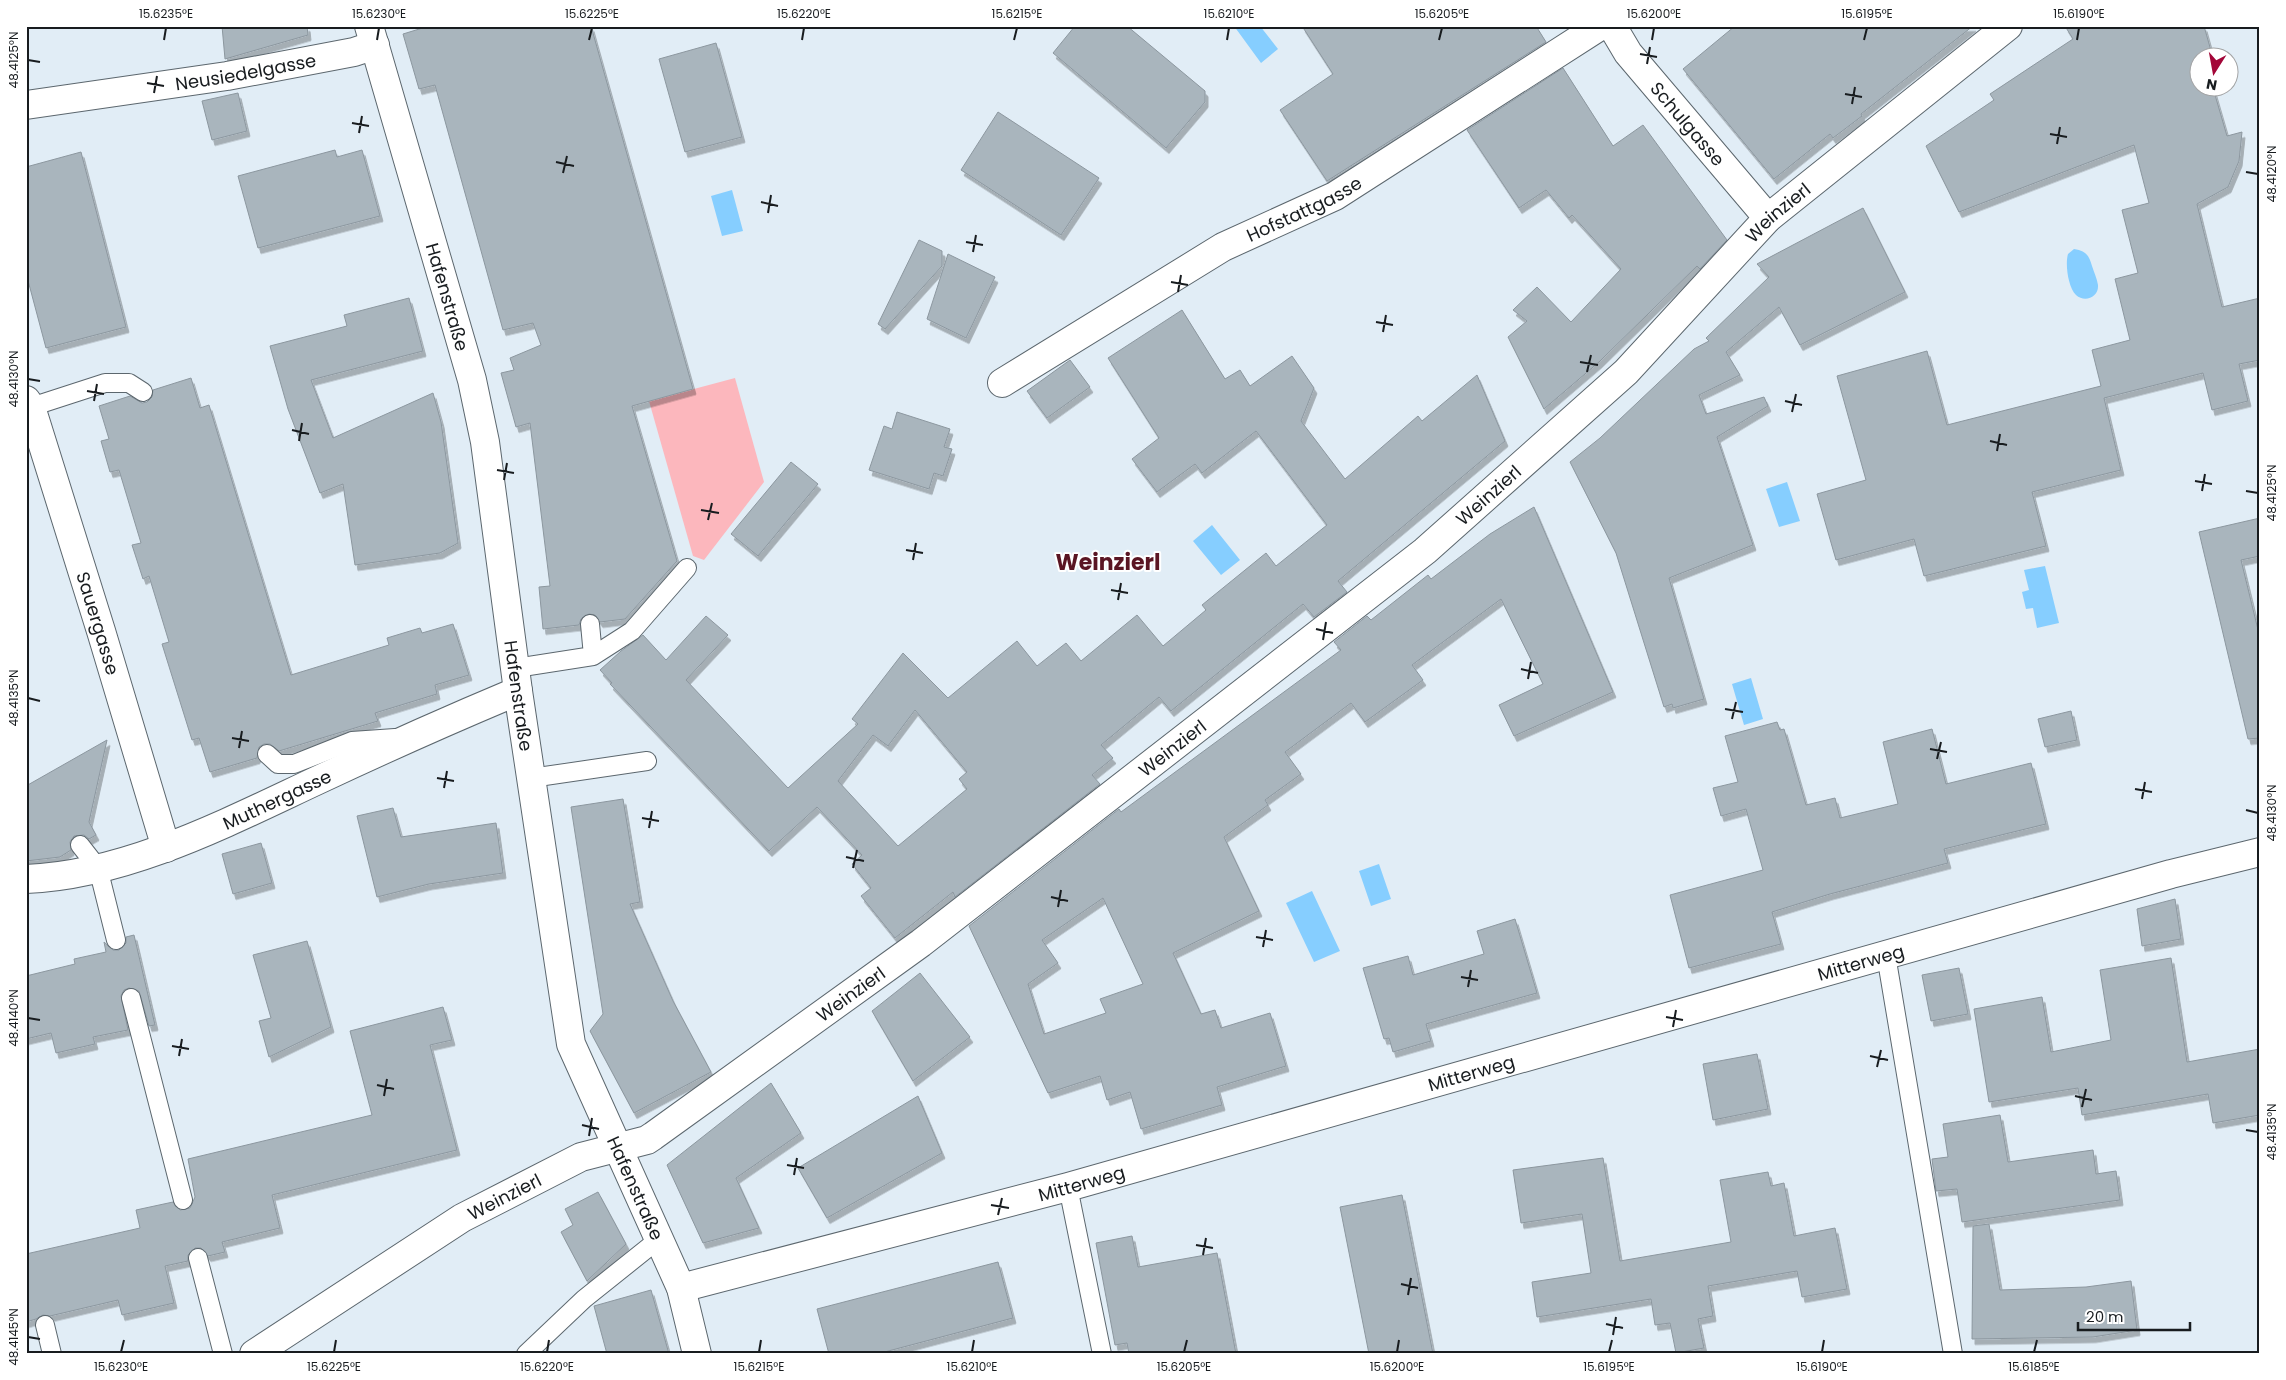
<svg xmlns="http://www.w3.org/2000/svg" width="2286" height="1380" font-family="Poppins,sans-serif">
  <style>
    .green { fill: #fcb7bd }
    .water { fill: #86ceff }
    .building { fill: #a9b5bd; stroke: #8c979f; fill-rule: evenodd; filter: url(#shadow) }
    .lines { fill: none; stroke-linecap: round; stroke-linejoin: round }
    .service-casing { stroke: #5c676e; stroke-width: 20 }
    .minor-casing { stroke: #5c676e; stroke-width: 30 }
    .tertiary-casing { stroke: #5c676e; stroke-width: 30 }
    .service { stroke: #fff; stroke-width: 18 }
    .minor { stroke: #fff; stroke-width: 28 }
    .tertiary { stroke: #fff; stroke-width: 28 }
    .ticks { fill: none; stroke: #181c1f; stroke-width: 2 }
    .labels { text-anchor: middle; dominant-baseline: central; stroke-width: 4; stroke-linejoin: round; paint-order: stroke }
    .street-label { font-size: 18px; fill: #181c1f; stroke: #fff }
    .district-label { font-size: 22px; font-weight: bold; fill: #5a1523; stroke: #fff }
    .neatline { fill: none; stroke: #181c1f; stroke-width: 2 }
    .ticks-label { font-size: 12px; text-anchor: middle; fill: #181c1f }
  </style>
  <defs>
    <filter id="shadow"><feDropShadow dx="3" dy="5.5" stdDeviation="0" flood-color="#0004"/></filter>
  </defs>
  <rect width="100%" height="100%" fill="#e1edf6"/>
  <path class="green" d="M735 378 764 482 704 560 693 556 649 401Z"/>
  <path class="water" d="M1234 26H1260L1278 49 1261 63Z
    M732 190 743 231 722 236 711 196Z
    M2074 249C2086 251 2089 255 2092 266 2094 272 2097 279 2098 285 2099 297 2085 303 2076 295 2068 287 2065 264 2068 254Z
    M1787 482 1800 521 1779 527 1766 489Z
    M1212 525 1240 560 1221 575 1193 541Z
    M2045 566 2059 623 2037 628 2033 608 2026 609 2022 592 2029 590 2024 570Z
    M1751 678 1763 719 1744 725 1732 684Z
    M1379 864 1391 899 1371 906 1359 871Z
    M1312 891 1340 951 1314 962 1286 903Z"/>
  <path class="building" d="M222 26H307L308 35 225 59Z
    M429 26H591L693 389 632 406 677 561 625 619 600 622 595 615 589 614 581 619 579 625 543 629 539 587 550 586 530 423 516 427 501 373 514 370 510 358 541 345 533 323 503 330 435 85 419 89 403 34Z
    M1075 26H1127L1205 91V102L1166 148 1053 53Z
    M1302 26H1536L1546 42 1327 181 1280 110 1333 74Z
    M1735 26H1973L1861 114 1862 116 1833 138 1830 134 1774 179 1683 69Z
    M2065 26H2204L2213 58H2198V88H2213L2227 136 2242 132 2239 161 2228 187 2197 204 2222 307 2260 298V360L2239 364 2248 401 2212 410 2203 373 2104 398 2121 470 2032 492 2046 546 1924 576 1914 539 1836 560 1817 494 1866 480 1837 376 1927 351 1947 425 2101 386 2092 350 2130 340 2115 279 2138 273 2122 210 2149 203 2134 145 1959 212 1926 146 1994 100 1990 94 2073 39Z
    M716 43 742 137 685 152 659 59Z
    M1563 68 1613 146 1643 125 1727 240 1700 269 1697 266 1599 362 1544 409 1508 337 1527 321 1513 310 1537 287 1571 322 1621 269 1572 215 1569 218 1546 190 1519 208 1467 130Z
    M238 93 247 131 212 140 202 101Z
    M998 112 1099 178 1061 235 961 170Z
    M335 150 337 157 362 150 380 216 258 248 238 176Z
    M81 152 126 327 46 348 26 273V167Z
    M1863 208 1905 292 1800 345 1779 307 1726 352 1740 375 1699 395 1706 414 1764 397 1768 406 1717 437 1753 545 1669 578 1704 699 1673 708 1672 704 1664 707 1616 553 1570 462 1600 438 1694 349 1709 341 1706 338 1769 277 1757 264Z
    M919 240 942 251V266L885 329 878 324Z
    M948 254 995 277 966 338 927 319Z
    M409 298 423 351 311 380 333 438 433 393 441 422 458 543 440 553 355 565 343 484 320 493 288 409 270 346 347 326 344 315Z
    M1182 310 1225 379 1240 370 1250 386 1292 356 1314 388 1301 421 1345 479 1418 416 1422 421 1477 375 1505 441 1338 581 1347 592 1314 617 1303 604 1171 711 1159 697 1101 745 1113 758 1092 775 1100 784 955 897 953 892 895 938 861 896 871 888 852 864 862 855 817 807 769 851 610 684 612 683 600 670 621 651 643 635 666 660 706 616 728 635 686 680 788 788 858 724 852 719 903 653 948 698 1017 641 1037 666 1066 643 1081 661 1137 615 1163 646 1206 610 1202 605 1266 553 1276 566 1327 525 1256 431 1202 473 1195 464 1157 492 1132 459 1159 438 1108 358ZM915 710 967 772 959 779 967 789 898 846 838 781 873 735 888 746Z
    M1070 360 1090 387 1047 418 1027 391Z
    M191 378 200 408 209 405 291 675 389 645 387 638 420 628 422 633 453 624 469 675 435 685 437 694 375 713 378 721 279 751 270 744H264L259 747 257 758 210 772 199 738 192 740 162 644 169 642 149 576 143 579 132 545 141 543 119 470 110 472 101 441 109 439 99 406 130 396 142 403 147 402 152 397 153 390Z
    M897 412 950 429 944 447 952 449 943 476 934 473 929 489 869 470 884 426 892 429Z
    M791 462 818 484 758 556 731 534Z
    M1534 507 1613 692 1514 736 1499 705 1543 684 1501 599 1412 665 1423 680 1365 722 1351 703 1285 752 1301 774 1265 800 1268 805 1224 837 1259 911 1173 953 1201 1014 1215 1010 1221 1028 1270 1013 1286 1066 1217 1087 1222 1105 1141 1129 1130 1092 1107 1100 1100 1076 1048 1093 969 926 1119 809 1121 812 1341 650 1334 642 1367 616 1371 620 1428 575 1431 579 1490 534ZM1103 898 1143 984 1100 999 1106 1013 1044 1034 1028 984 1058 963 1042 940Z
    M2260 518V556L2241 560 2260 638V738L2248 739 2199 532Z
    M2071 711 2077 740 2045 747 2038 719Z
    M1777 722 1780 730 1784 729 1806 805 1835 798 1840 818 1898 804 1883 742 1932 729 1946 784 2031 763 2046 824 1944 849 1948 863 1830 894 1772 912 1781 944 1689 968 1670 895 1763 870 1746 809 1721 816 1713 788 1738 782 1725 736Z
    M107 740 89 822 96 835 89 839 84 835 74 836 70 842 71 850 60 857 26 861V786Z
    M623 799 640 902 630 904 673 1001 711 1072 634 1113 590 1031 603 1014 571 807Z
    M393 808 401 837 496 823 503 873 429 884 377 897 357 816Z
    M261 843 272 883 233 894 222 854Z
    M2175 899 2181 939 2142 946 2137 909Z
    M1515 919 1537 993 1426 1024 1431 1041 1393 1052 1389 1038 1384 1039 1363 968 1408 956 1413 975 1484 954 1477 931Z
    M134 935 155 1025 149 1026 139 991 129 988 124 990 121 996 128 1030 93 1037 95 1044 56 1053 51 1033 26 1039V976L75 964 74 959 106 952 104 942 113 950H119L126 943V937Z
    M307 941 331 1027 269 1057 259 1021 271 1018 253 955Z
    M2171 958 2187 1062 2260 1049V1115L2213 1123 2208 1094 2082 1115 2078 1088 1989 1102 1974 1009 2042 997 2051 1052 2111 1040 2100 970Z
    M1959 968 1968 1014 1931 1021 1922 975Z
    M920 973 970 1037 913 1081 872 1011Z
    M443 1007 452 1040 430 1045 457 1150 272 1195 280 1228 222 1242 225 1252 208 1256 201 1248H195L188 1255V1261L165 1266 174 1303 122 1315 118 1300 50 1316 43 1315 36 1319 26 1322V1254L140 1228 136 1210 173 1202 180 1210 190 1208 195 1197 188 1159 372 1115 350 1031Z
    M1757 1054 1768 1109 1713 1120 1703 1064Z
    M771 1083 801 1133 736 1178 759 1228 703 1243 667 1165Z
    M918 1096 942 1153 827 1218 798 1168Z
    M2000 1115 2008 1162 2093 1150 2096 1174 2116 1171 2120 1200 1962 1222 1957 1189 1936 1191 1932 1159 1948 1157 1943 1124Z
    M1603 1158 1620 1261 1731 1242 1720 1180 1768 1172 1771 1186 1784 1183 1794 1236 1835 1228 1847 1289 1802 1297 1797 1271 1708 1286 1713 1316 1698 1319 1704 1348 1676 1353 1670 1323 1655 1325 1651 1299 1537 1317 1532 1282 1591 1273 1582 1214 1521 1223 1513 1170Z
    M598 1192 626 1244 587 1281 561 1232 573 1225 565 1209Z
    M1402 1195 1433 1354H1369L1340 1207Z
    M1989 1224 2000 1290 2086 1287 2131 1281 2137 1330 2093 1337 1972 1339 1973 1226Z
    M1132 1236 1138 1267 1217 1253 1236 1354H1129L1127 1343 1115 1345 1096 1243Z
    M998 1262 1013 1318 877 1354H829L817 1309Z
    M651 1290 669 1354H607L594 1306Z"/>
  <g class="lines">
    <g class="service-casing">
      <path id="service" d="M31 407 105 383H129L143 392
        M590 624 593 656
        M516 668 593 656 632 631 687 568
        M267 754 278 764H294L352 741 395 738
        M531 778 647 761
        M80 845 98 868 116 940
        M1886 955 1953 1354
        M131 998 183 1200
        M1068 1187 1102 1354
        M198 1258 223 1354
        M45 1325 52 1354
        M526 1354 584 1299 659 1239"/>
    </g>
    <g class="minor-casing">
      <g id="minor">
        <path id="s1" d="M1612 26 1628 53 1768 218"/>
        <path id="s2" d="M26 105 227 76 354 52 375 45"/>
        <path id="s3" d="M1002 383 1223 247 1335 196 1600 26"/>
        <path id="s4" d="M26 400 31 407 101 631 166 848"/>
        <path id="s5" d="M26 879C127 875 228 822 318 780 384 749 451 719 518 691"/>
        <path id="s6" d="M681 1288 1068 1187 2171 874 2260 852"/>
        <path id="s7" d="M254 1354 462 1218 581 1157 647 1140 653 1136 921 943 1425 551 1626 372 1768 218 2008 26"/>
      </g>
    </g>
    <g class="tertiary-casing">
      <g id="tertiary">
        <path id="s8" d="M369 26 472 380 485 442 518 691 571 1044 681 1288 697 1354"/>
      </g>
    </g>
    <use href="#service" class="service"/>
    <use href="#minor" class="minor"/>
    <use href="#tertiary" class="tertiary"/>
  </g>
  <path class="ticks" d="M164 40 166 28M377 40 379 28M589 40 592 28M802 40 804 28M1014 40 1017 28M1227 40 1229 28M1439 40 1442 28M1652 40 1654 28M1864 40 1867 28M2077 40 2079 28M1640 54 1657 57M28 60 40 62M1647 64 1650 47M147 83 164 86M154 93 157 76M1845 94 1862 97M1852 104 1855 87M352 123 369 126M359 133 362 116M2050 134 2067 137M2057 144 2060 127M556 162 574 166M2246 172 2258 174M563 173 567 156M761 202 778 206M768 213 771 195M966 242 983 245M973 252 976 235M1171 282 1188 285M1178 292 1181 275M1376 322 1393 325M1383 332 1386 315M1580 362 1598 365M1587 372 1591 355M28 379 40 381M87 391 104 394M94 401 97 384M1785 401 1802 405M1792 412 1796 394M292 430 309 434M299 441 302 423M1990 441 2007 445M1997 451 2000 434M497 470 514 473M504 480 507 463M2195 481 2212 484M2202 491 2205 474M2246 491 2258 493M701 510 719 513M708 520 712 503M906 550 923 553M913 560 916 543M1111 590 1128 593M1118 600 1121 583M1316 629 1333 633M1323 640 1326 622M1521 669 1538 673M1528 679 1531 662M28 698 40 701M1725 709 1743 712M1732 719 1736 702M232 738 249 741M239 748 242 731M1930 749 1947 752M1937 759 1941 742M437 778 454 781M444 788 447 771M2135 789 2152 792M2142 799 2145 782M2246 810 2258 813M642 818 659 821M649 828 652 811M846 857 864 861M853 868 857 850M1051 897 1068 901M1058 907 1061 890M1256 937 1273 940M1263 947 1266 930M1461 977 1478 980M1468 987 1471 970M1666 1017 1683 1020M28 1018 40 1020M1673 1027 1676 1010M172 1046 189 1049M179 1056 182 1039M1870 1056 1888 1060M1877 1067 1881 1050M377 1085 394 1089M384 1096 387 1079M2075 1096 2092 1100M2082 1107 2086 1089M582 1125 599 1129M2246 1130 2258 1132M589 1136 592 1118M787 1165 804 1168M794 1175 797 1158M991 1205 1009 1208M998 1215 1002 1198M1196 1245 1213 1248M1203 1255 1206 1238M1401 1284 1418 1288M1408 1295 1411 1278M1606 1324 1623 1328M1613 1335 1616 1317M28 1337 40 1339M121 1352 124 1340M334 1352 336 1340M547 1352 549 1340M759 1352 761 1340M972 1352 974 1340M1184 1352 1187 1340M1397 1352 1399 1340M1609 1352 1612 1340M1822 1352 1824 1340M2034 1352 2037 1340"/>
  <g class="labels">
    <g class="street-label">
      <text stroke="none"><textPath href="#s2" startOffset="222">Neusiedelgasse</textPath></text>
      <text stroke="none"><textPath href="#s1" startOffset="124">Schulgasse</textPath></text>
      <text stroke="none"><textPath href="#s3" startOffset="349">Hofstattgasse</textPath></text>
      <text stroke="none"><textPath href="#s7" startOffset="1916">Weinzierl</textPath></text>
      <text stroke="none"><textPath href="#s8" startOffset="282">Hafenstraße</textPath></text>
      <text stroke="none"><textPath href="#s7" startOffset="1511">Weinzierl</textPath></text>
      <text stroke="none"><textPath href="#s4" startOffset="235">Sauergasse</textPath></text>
      <text stroke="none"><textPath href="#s8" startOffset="688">Hafenstraße</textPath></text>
      <text stroke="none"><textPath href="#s7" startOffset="1106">Weinzierl</textPath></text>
      <text stroke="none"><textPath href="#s5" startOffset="265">Muthergasse</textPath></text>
      <text stroke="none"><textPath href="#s6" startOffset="1224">Mitterweg</textPath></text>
      <text stroke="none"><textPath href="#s7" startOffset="701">Weinzierl</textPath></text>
      <text stroke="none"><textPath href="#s6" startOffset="819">Mitterweg</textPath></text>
      <text stroke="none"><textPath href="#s6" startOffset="414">Mitterweg</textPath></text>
      <text stroke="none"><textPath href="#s8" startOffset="1198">Hafenstraße</textPath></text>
      <text stroke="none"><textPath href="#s7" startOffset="296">Weinzierl</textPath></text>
    </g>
    <g class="district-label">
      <text x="1108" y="562">Weinzierl</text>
    </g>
  </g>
  <rect width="2286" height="1380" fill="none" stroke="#ffffff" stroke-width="55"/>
  <g transform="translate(2214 72) rotate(191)"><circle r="24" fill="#ffffff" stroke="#a3a4a5"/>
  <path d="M0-4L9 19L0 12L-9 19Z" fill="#a30638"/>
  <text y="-8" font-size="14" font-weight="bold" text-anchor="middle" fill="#181c1f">N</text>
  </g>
  <path d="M2078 1322v8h112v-8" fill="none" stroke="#181c1f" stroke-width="2.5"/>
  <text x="2086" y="1322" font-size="15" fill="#181c1f" stroke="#ffffff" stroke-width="4" paint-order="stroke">20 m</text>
  <rect x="28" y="28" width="2230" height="1324" class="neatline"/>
  <g class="ticks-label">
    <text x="166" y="18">15.6235°E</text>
    <text x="379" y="18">15.6230°E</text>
    <text x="592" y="18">15.6225°E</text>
    <text x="804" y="18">15.6220°E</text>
    <text x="1017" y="18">15.6215°E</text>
    <text x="1229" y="18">15.6210°E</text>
    <text x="1442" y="18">15.6205°E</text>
    <text x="1654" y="18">15.6200°E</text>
    <text x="1867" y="18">15.6195°E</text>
    <text x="2079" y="18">15.6190°E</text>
    <text transform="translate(14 60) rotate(-90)" y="4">48.4125°N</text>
    <text transform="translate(2272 174) rotate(-90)" y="4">48.4120°N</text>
    <text transform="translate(14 379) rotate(-90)" y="4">48.4130°N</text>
    <text transform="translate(2272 493) rotate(-90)" y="4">48.4125°N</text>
    <text transform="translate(14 698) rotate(-90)" y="4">48.4135°N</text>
    <text transform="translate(2272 813) rotate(-90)" y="4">48.4130°N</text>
    <text transform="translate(14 1018) rotate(-90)" y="4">48.4140°N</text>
    <text transform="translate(2272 1132) rotate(-90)" y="4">48.4135°N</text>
    <text transform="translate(14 1337) rotate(-90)" y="4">48.4145°N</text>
    <text x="121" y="1371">15.6230°E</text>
    <text x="334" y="1371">15.6225°E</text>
    <text x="547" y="1371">15.6220°E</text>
    <text x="759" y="1371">15.6215°E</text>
    <text x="972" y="1371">15.6210°E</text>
    <text x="1184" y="1371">15.6205°E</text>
    <text x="1397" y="1371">15.6200°E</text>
    <text x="1609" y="1371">15.6195°E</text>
    <text x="1822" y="1371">15.6190°E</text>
    <text x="2034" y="1371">15.6185°E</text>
  </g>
</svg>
